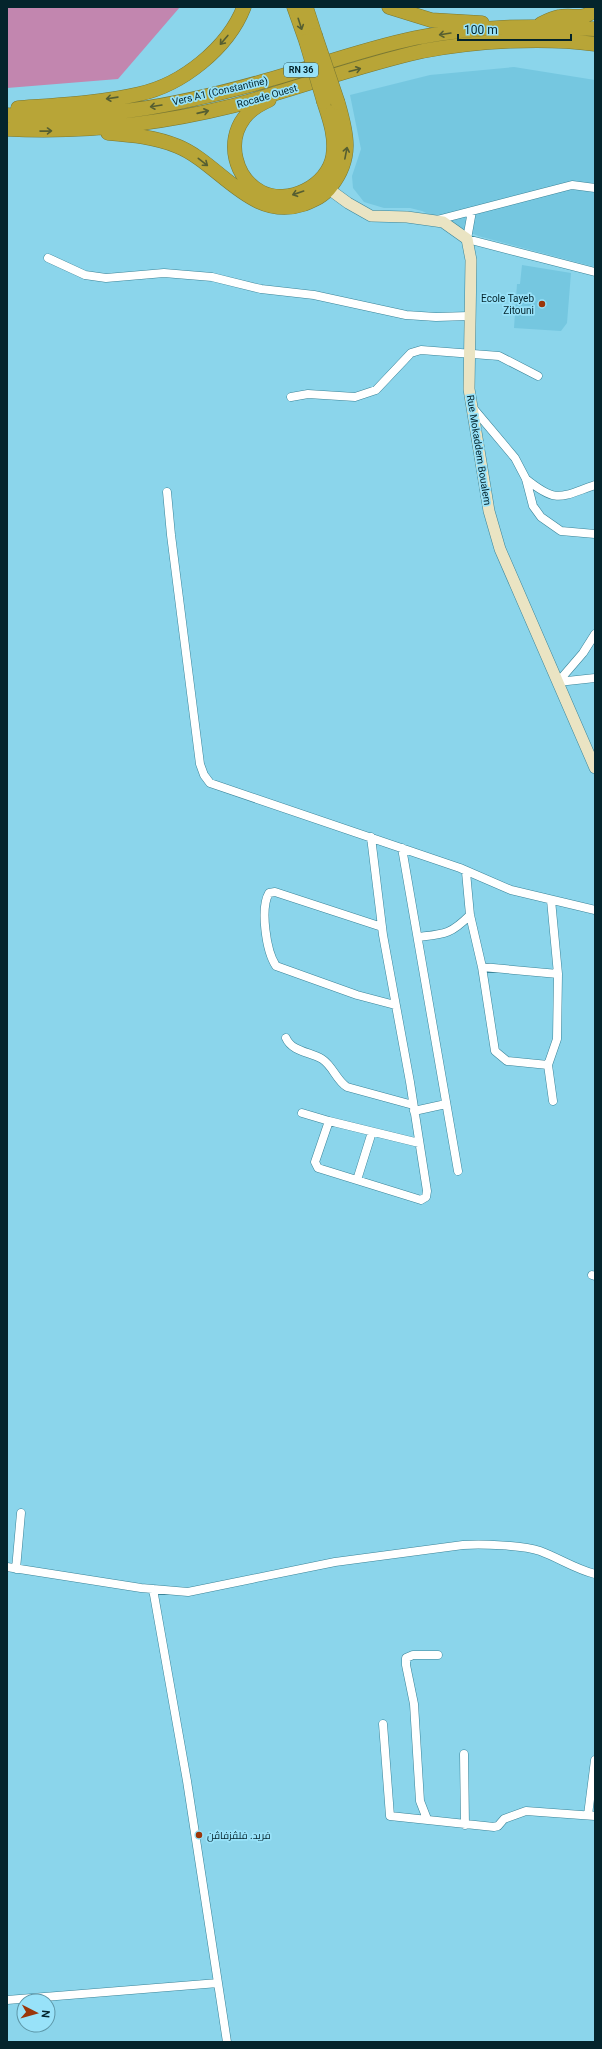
<svg xmlns="http://www.w3.org/2000/svg" width="602" height="2049" font-family="Roboto,Cairo,sans-serif">
  <style>
    .built { fill: #75c7e0 }
    .green { fill: #c286af }
    .lines { fill: none; stroke-linecap: round; stroke-linejoin: round }
    .street-casing { stroke: #3a8499; stroke-width: 9 }
    .secondary-casing { stroke: #3a8499; stroke-width: 12 }
    .highway-casing { stroke: #797833; stroke-width: 15 }
    .street { stroke: #fff; stroke-width: 8 }
    .secondary { stroke: #eae4c3; stroke-width: 11 }
    .highway { stroke: #b8a537; stroke-width: 14 }
    .highway-bridge-casing { stroke: #797833; stroke-width: 15; stroke-linecap: butt }
    .highway-bridge { stroke: #b8a537; stroke-width: 14 }
    .oneway { stroke: #555e31 }
    .poi-dot { fill: #9b360a; stroke: #98e2f9; stroke-width: 1.5 }
    .labels { text-anchor: middle; dominant-baseline: central; stroke-width: 3.5; stroke-linejoin: round; paint-order: stroke }
    .shield { fill: #98e2f9; stroke: #305d6a; stroke-width: 1 }
    .shield-label { font-size: 9px; font-weight: bold; fill: #04242c }
    .street-label { font-size: 10px; fill: #04242c; stroke: #98e2f9 }
    .poi-label { font-size: 10px; fill: #04242c; stroke: #98e2f9; text-anchor: end }
  </style>
  <rect width="100%" height="100%" fill="#8bd5eb"/>
  <path class="built" d="M514 67 595 80V267L478 236 422 211 410 208H384L364 202 353 188 352 176 361 149 350 95 430 75Z
    M522 265 571 273 567 323 561 331 514 328 517 284H520Z"/>
  <path class="green" d="M7 7H180L118 79 7 88Z"/>
  <g class="lines">
    <g class="street-casing">
      <path id="street" d="M472 211 467 239 595 272
        M437 220 572 185 595 188
        M48 258 85 275 106 278 164 273 212 277 261 289 314 295 406 315 436 317 469 316
        M291 397 308 394 355 397 376 390 411 353 421 350 499 356 538 376
        M473 408 515 458 526 479 533 506 541 517 561 531 595 534
        M526 479C557 504 560 497 595 485
        M167 492 171 535 200 764 204 775 210 783 460 868 511 890 595 910
        M558 682 583 653 595 634
        M558 682 595 678
        M402 848 458 1171
        M466 872 470 915 482 967 495 1051 507 1061 548 1065 553 1101
        M382 927 275 892 269 893C260 908 266 951 276 966L357 995 395 1005
        M418 937C444 934 450 935 470 915
        M482 967 558 974
        M286 1038C292 1052 311 1052 322 1059 333 1066 336 1080 347 1087L413 1105
        M548 1065 557 1039 558 974 551 900
        M414 1111 446 1104
        M302 1113 329 1121 315 1162 318 1168 421 1200 426 1197 427 1191 410 1082 383 935 371 837
        M329 1121 419 1143
        M357 1180 372 1132
        M592 1275 595 1276
        M7 1567 141 1588 188 1592 335 1562 463 1545C482 1544 523 1545 540 1551 559 1558 575 1569 595 1574
        M16 1569 21 1513
        M383 1724 390 1816 494 1827 498 1826 504 1819 526 1811 595 1816
        M464 1754 465 1825
        M588 1815 595 1760
        M427 1819 420 1801 414 1704 406 1665V1658L413 1655H438
        M218 1983 227 2042
        M7 2000 218 1983 187 1781 153 1589"/>
    </g>
    <g class="secondary-casing">
      <path id="secondary" d="M322 184 348 203 371 216 407 217 443 222 467 239 471 260 469 389 489 511 500 549 595 768"/>
    </g>
    <g class="highway-casing">
      <path id="highway" d="M294 7 306 41
        M306 7 315 35
        M389 7 431 20 482 23
        M541 24C547 21 553 18 559 17 572 14 589 22 594 7
        M269 100C260 104 250 110 244 118 226 142 235 178 261 192 288 206 328 186 333 156 336 137 330 120 324 102
        M18 108C58 105 100 103 139 94 182 85 228 48 244 7
        M7 115C92 122 179 105 261 82 312 68 362 49 415 38 476 26 533 25 595 29
        M7 129C82 133 159 124 232 106 296 89 359 65 423 51 476 41 542 37 595 44
        M108 133C132 135 155 137 177 146 220 163 251 222 304 204 314 200 324 196 331 186 353 158 347 134 338 103"/>
    </g>
    <use href="#street" class="street"/>
    <use href="#secondary" class="secondary"/>
    <use href="#highway" class="highway"/>
    <g class="highway-bridge-casing">
      <path id="highway-bridge" d="M315 35 338 103
        M306 41 324 102"/>
    </g>
    <use href="#highway-bridge" class="highway-bridge"/>
  </g>
  <defs><path id="oneway-shaft" d="M-6 0H5M1.5-3L5.5 0L1.5 3" fill="none" stroke-width="1.6" stroke-linecap="round" stroke-linejoin="round"/></defs>
  <g class="oneway">
    <use href="#oneway-shaft" transform="translate(300 24) rotate(72)"/>
    <use href="#oneway-shaft" transform="translate(445 34) rotate(171)"/>
    <use href="#oneway-shaft" transform="translate(224 40) rotate(130)"/>
    <use href="#oneway-shaft" transform="translate(355 70) rotate(-15)"/>
    <use href="#oneway-shaft" transform="translate(112 98) rotate(172)"/>
    <use href="#oneway-shaft" transform="translate(156 106) rotate(171)"/>
    <use href="#oneway-shaft" transform="translate(203 112) rotate(-13)"/>
    <use href="#oneway-shaft" transform="translate(46 131) rotate(-1)"/>
    <use href="#oneway-shaft" transform="translate(346 153) rotate(-79)"/>
    <use href="#oneway-shaft" transform="translate(203 162) rotate(38)"/>
    <use href="#oneway-shaft" transform="translate(298 193) rotate(161)"/>
  </g>
  <g class="poi-dot">
    <circle cx="542" cy="304" r="4"/>
    <circle cx="199" cy="1835" r="4"/>
  </g>
  <g class="labels">
    <rect class="shield" x="284" y="63" width="34" height="14" rx="3"/>
    <g class="shield-label">
      <text x="301" y="70">RN 36</text>
    </g>
    <g class="street-label">
      <text transform="translate(220 91) rotate(-13)">Vers A1 (Constantine)</text>
      <text transform="translate(267 96) rotate(-16)">Rocade Ouest</text>
      <text transform="translate(479 450) rotate(81)">Rue Mokaddem Boualem</text>
    </g>
    <g class="poi-label">
      <text x="534" y="298">Ecole Tayeb<tspan x="534" dy="12">Zitouni</tspan></text>
      <text x="207" y="1835" text-anchor="start">فريد. فلڤزفاڤن</text>
    </g>
  </g>
  <rect width="602" height="2049" fill="none" stroke="#04242c" stroke-width="16"/>
  <g transform="translate(36 2013) rotate(96)"><circle r="19" fill="#98e2f9" stroke="#5d96a7"/>
  <path d="M0-3L7 15L0 10L-7 15Z" fill="#9b360a"/>
  <text y="-6" font-size="11" font-weight="bold" text-anchor="middle" fill="#04242c">N</text>
  </g>
  <path d="M458 34v6h113v-6" fill="none" stroke="#04242c" stroke-width="2"/>
  <text x="464" y="34" font-size="12" fill="#04242c" stroke="#98e2f9" stroke-width="3" paint-order="stroke">100 m</text>
</svg>
